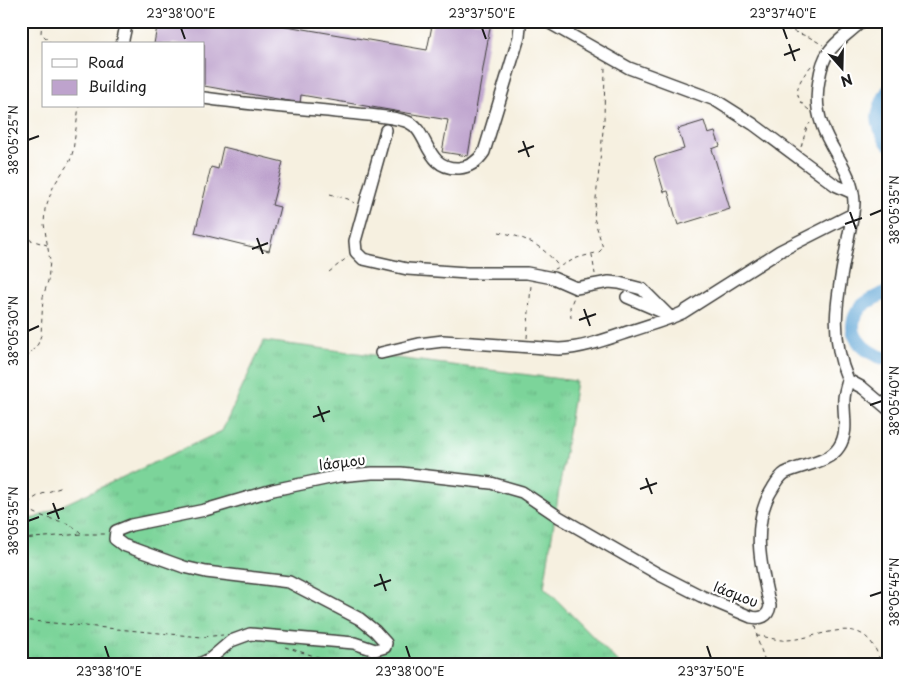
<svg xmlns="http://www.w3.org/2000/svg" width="909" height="685" font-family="'Playpen Sans',sans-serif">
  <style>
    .grass { fill: url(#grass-tufts); stroke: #4c785b }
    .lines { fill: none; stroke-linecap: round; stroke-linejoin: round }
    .river { stroke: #5fa5d5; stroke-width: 14 }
    .building { fill: #bea3cd }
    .minor-casing { stroke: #3d3c39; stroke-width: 14 }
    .path { stroke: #3d3c39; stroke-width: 1; stroke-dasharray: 4 4; stroke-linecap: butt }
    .minor { stroke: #fff; stroke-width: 11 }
    .ticks { fill: none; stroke: #1c1c1c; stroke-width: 2 }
    .labels { text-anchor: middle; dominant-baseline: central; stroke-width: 4.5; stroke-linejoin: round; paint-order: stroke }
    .street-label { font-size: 14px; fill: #1c1c1c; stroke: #fff }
    .neatline { fill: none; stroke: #1c1c1c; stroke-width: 2 }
    .ticks-label { font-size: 12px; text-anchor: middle; fill: #1c1c1c }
  </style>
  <defs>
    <pattern id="grass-tufts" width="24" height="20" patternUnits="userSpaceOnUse" patternTransform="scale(1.25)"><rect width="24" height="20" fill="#7bd49a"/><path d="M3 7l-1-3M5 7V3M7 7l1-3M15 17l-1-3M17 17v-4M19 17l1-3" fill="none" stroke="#6ab584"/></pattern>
  </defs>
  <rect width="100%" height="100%" fill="#fff"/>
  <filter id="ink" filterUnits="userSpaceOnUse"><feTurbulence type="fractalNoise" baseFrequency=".02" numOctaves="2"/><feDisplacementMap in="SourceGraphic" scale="10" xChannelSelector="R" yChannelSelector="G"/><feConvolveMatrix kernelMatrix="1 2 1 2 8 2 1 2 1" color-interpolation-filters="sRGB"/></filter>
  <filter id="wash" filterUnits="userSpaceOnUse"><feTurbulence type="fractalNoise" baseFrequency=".0096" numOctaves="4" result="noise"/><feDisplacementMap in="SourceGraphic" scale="20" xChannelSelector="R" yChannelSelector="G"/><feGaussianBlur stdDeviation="1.12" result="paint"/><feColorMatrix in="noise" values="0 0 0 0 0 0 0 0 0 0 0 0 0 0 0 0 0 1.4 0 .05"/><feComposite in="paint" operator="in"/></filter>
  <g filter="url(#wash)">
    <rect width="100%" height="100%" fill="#f6f0e0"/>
    <path class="grass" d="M264 341 576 381 544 587 620 664H21V520L35 518 222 431Z"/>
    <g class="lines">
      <path class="river" d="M888 91C876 112 874 122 888 143
        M888 292C879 296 867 300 860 308 841 332 864 354 888 359"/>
    </g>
    <g id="blocks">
      <path class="building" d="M158 21H257L427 50 433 21 491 22 468 156 442 152 448 120 301 95 300 103 204 86V44H154Z
        M704 121 708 134 715 132 720 146 712 149 730 209 678 225 668 191 664 192 654 158 684 149 678 129Z
        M223 147 283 162 272 205 280 207 269 251 195 233 211 167 218 169Z"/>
    </g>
  </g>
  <g filter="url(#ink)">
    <use href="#blocks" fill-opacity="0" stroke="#3d3c39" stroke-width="1"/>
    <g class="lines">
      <g class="minor-casing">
        <path id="minor" d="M546 21 629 68 715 100 753 124 835 185 853 193
          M122 44 127 21
          M204 98C251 105 300 108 348 113 364 115 394 116 408 122 429 131 425 170 459 168 471 167 478 161 484 152L519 37 520 26 518 21
          M386 130 355 241 356 252 363 259 407 269 467 273H527L553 278 576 288 609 282 619 283 642 289 671 318
          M627 297 662 312
          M381 353 419 344 443 341 559 349C584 348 607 339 631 331 648 325 665 321 682 313L780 251 853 214
          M848 380C827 331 839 289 848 239 850 227 854 214 854 202 853 172 831 152 822 125 817 111 816 95 819 80 824 45 839 43 862 21
          M848 380 863 388 888 409
          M199 664 210 659 231 641 250 634 354 643 375 650 385 647 386 643 375 631 360 619 289 582 206 572 184 567 123 545 115 539 116 531 131 525 205 510 273 490 339 476 372 473H401L491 483 522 492 559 517 658 574 701 596 751 617C761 619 768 617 770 606 761 568 750 523 773 488 776 483 780 476 785 473 802 464 828 464 839 447 849 432 843 415 844 399 844 393 847 386 848 380"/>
      </g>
      <path class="path" d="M42 21 41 33 52 44
        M763 21 809 37 823 45
        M809 110C789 95 799 80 812 65
        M801 147 807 127 810 123
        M330 194 348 199 354 203
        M499 232C525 237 543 245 559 267
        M21 237 47 245
        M592 255 595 274
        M554 269 577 258 599 252 603 248 594 218 604 121 605 66
        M329 272 348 257
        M571 318 570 307 574 297
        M527 338 531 285
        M21 364 38 344 41 335 43 297 48 281 50 261 44 224 45 209 54 185 70 161 73 151 79 106
        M60 488C48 492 33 495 27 506 31 516 59 520 69 524 74 527 78 530 82 534
        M21 539 82 534H107
        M21 620 202 637 223 635
        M755 626 758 641 766 664
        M756 636C767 636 776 641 787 640 825 638 866 608 881 664
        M285 647 321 658 331 664"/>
      <use href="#minor" class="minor"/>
    </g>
  </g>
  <path class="ticks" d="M181 28 185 39M482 28 486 39M783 28 787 39M789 44 795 61M784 55 800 49M28 140 39 136M523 141 529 157M518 152 534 146M850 212 856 229M870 215 882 210M845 224 862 218M257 238 263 254M252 249 268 243M584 309 590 326M579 320 596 314M28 331 39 326M870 405 882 401M318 406 324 422M313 417 330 411M646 478 652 494M640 489 657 483M53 503 59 519M47 514 64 508M28 521 39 517M380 574 386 591M374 586 391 580M870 596 882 592M105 646 109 658M406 646 410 658M707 646 711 658"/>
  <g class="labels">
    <g class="street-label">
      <text transform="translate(342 462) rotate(-7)">Ιάσμου</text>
      <text transform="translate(736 594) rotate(21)">Ιάσμου</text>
    </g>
  </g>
  <rect width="909" height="685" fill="none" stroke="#fff" stroke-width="55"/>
  <rect x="42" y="42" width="162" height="65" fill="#ffffff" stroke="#a4a4a4"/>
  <rect x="52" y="59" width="25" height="8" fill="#ffffff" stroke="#a4a4a4"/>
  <text x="88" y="68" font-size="15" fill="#1c1c1c">Road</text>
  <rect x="52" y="80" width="25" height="15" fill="#bea3cd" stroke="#a4a4a4"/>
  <text x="88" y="92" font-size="15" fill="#1c1c1c">Building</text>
  <g transform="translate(842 68) rotate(160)" stroke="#ffffff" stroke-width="4" paint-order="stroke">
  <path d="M0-4L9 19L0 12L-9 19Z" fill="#1c1c1c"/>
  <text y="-8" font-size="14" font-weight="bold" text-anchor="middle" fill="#1c1c1c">N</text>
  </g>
  <rect x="28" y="28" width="854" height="630" class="neatline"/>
  <g class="ticks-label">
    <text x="181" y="18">23°38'00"E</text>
    <text x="482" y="18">23°37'50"E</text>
    <text x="783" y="18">23°37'40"E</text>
    <text transform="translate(14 140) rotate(-90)" y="4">38°05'25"N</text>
    <text transform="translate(895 210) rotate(-90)" y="4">38°05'35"N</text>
    <text transform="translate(14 331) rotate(-90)" y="4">38°05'30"N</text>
    <text transform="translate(895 401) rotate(-90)" y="4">38°05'40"N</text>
    <text transform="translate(14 521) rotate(-90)" y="4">38°05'35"N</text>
    <text transform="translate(895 592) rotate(-90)" y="4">38°05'45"N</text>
    <text x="109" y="676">23°38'10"E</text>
    <text x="410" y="676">23°38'00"E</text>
    <text x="711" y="676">23°37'50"E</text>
  </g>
</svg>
